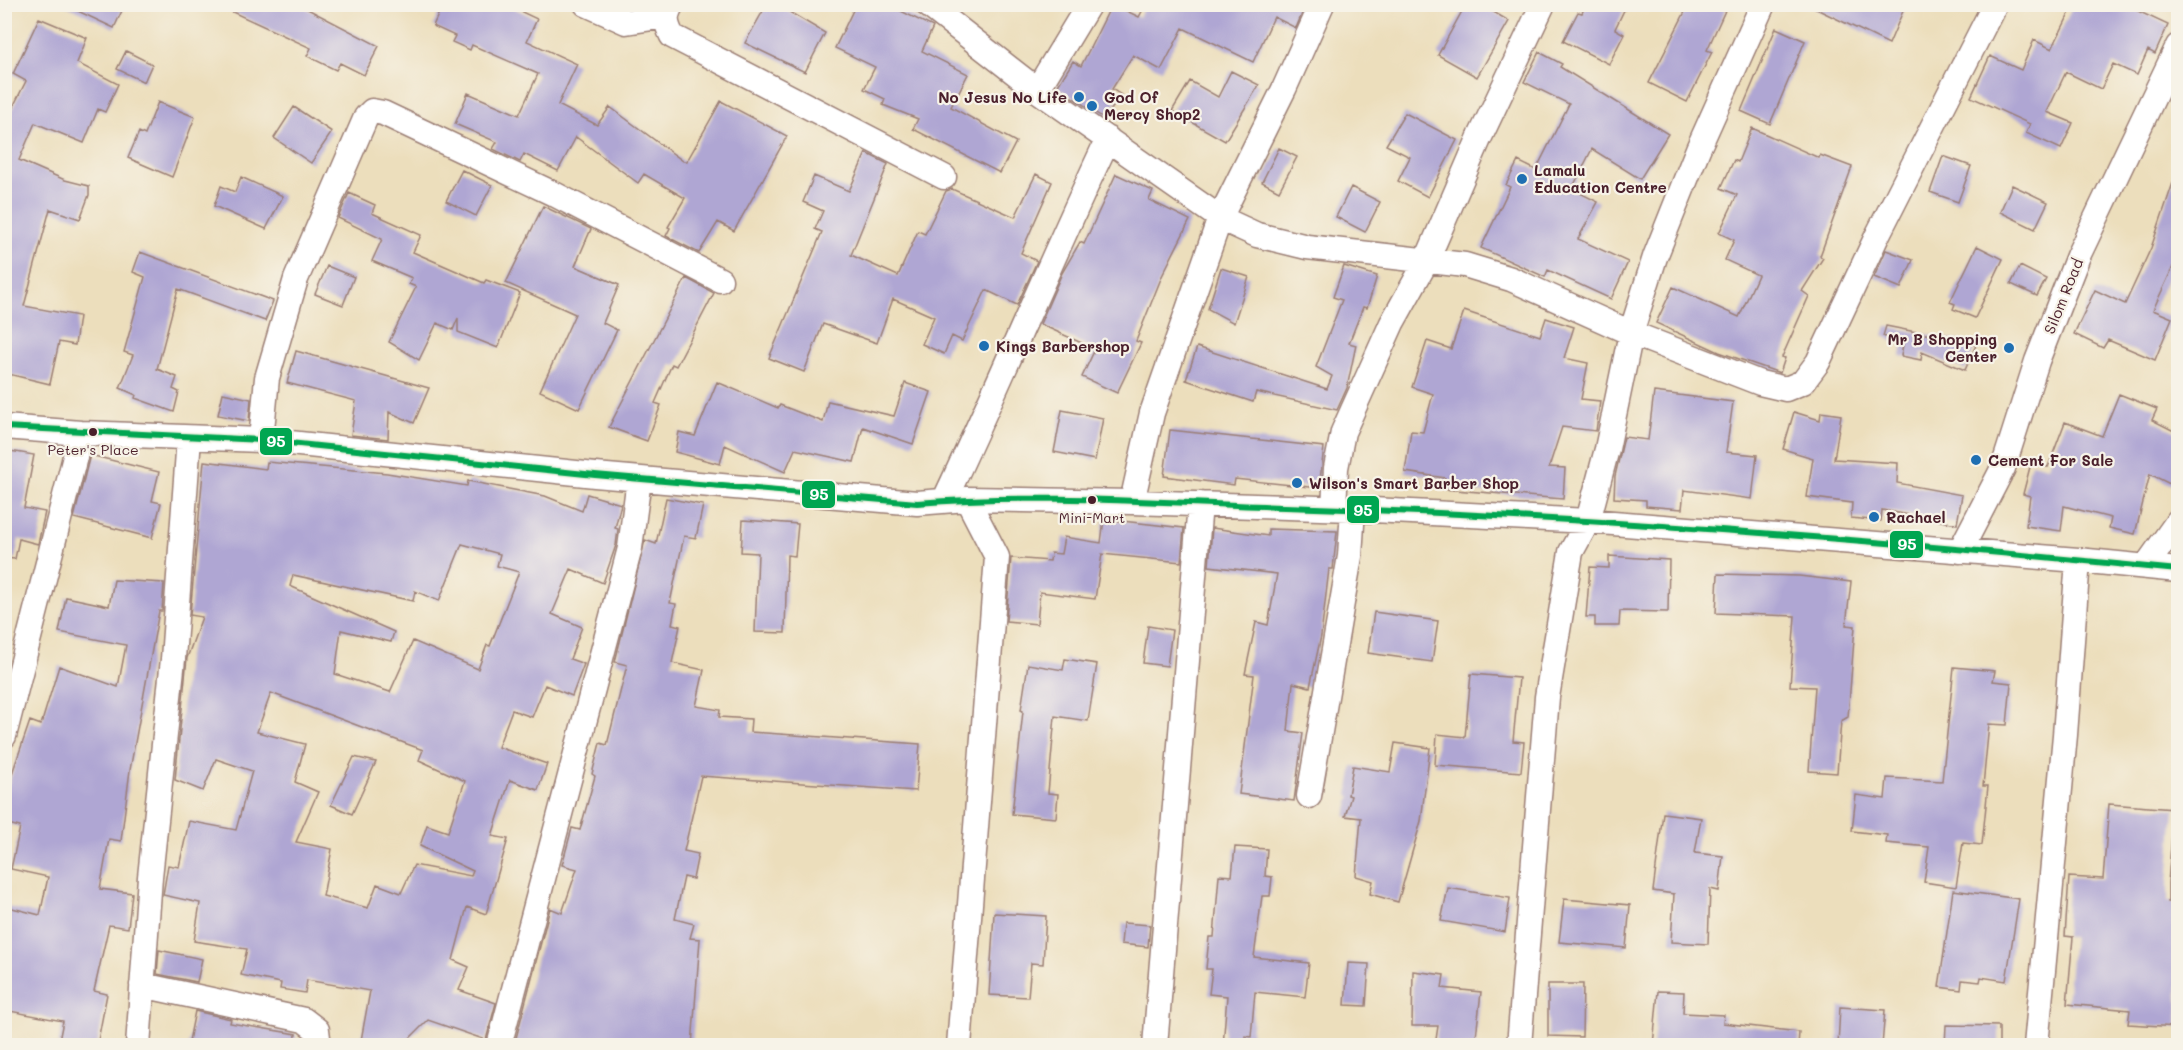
<svg xmlns="http://www.w3.org/2000/svg" width="2183" height="1050" font-family="Mali,sans-serif">
  <style>
    .building { fill: #afa6d3; fill-rule: evenodd }
    .lines { fill: none; stroke-linecap: round; stroke-linejoin: round }
    .minor-casing { stroke: #9b7e74; stroke-width: 27 }
    .minor { stroke: #fff; stroke-width: 24 }
    .bus-1-casing { stroke: #f7f3e8; stroke-width: 10 }
    .bus-1 { stroke: #00a651; stroke-width: 6 }
    .poi-dot { fill: #1f6fb2; stroke: #f7f3e8; stroke-width: 2 }
    .bus-dot { fill: #4a1f2b; stroke: #f7f3e8; stroke-width: 2 }
    .labels { text-anchor: middle; dominant-baseline: central; stroke-width: 4.5; stroke-linejoin: round; paint-order: stroke }
    .bus-label { font-size: 14px; fill: #4a1f2b; stroke: #f7f3e8 }
    .poi-label { font-size: 15px; font-weight: bold; fill: #4a1f2b; stroke: #f7f3e8; text-anchor: start }
    .street-label { font-size: 15px; fill: #4a1f2b; stroke: #f7f3e8 }
    .line-badge { stroke: #f7f3e8; stroke-width: 2 }
    .badge-label { font-size: 16px; text-anchor: middle; font-weight: bold; fill: #fff }
  </style>
  <rect width="100%" height="100%" fill="#f7f3e8"/>
  <filter id="ink" filterUnits="userSpaceOnUse"><feTurbulence type="fractalNoise" baseFrequency=".0167" numOctaves="2"/><feDisplacementMap in="SourceGraphic" scale="12" xChannelSelector="R" yChannelSelector="G"/><feConvolveMatrix kernelMatrix="1 2 1 2 8 2 1 2 1" color-interpolation-filters="sRGB"/></filter>
  <filter id="wash" filterUnits="userSpaceOnUse"><feTurbulence type="fractalNoise" baseFrequency=".008" numOctaves="4" result="noise"/><feDisplacementMap in="SourceGraphic" scale="24" xChannelSelector="R" yChannelSelector="G"/><feGaussianBlur stdDeviation="1.35" result="paint"/><feColorMatrix in="noise" values="0 0 0 0 0 0 0 0 0 0 0 0 0 0 0 0 0 1.4 0 .05"/><feComposite in="paint" operator="in"/></filter>
  <g filter="url(#wash)">
    <rect width="100%" height="100%" fill="#ecdebc"/>
    <g id="blocks">
      <path class="building" d="M63 4H125L114 28Z
        M215 4H298L379 46 364 75 340 63 336 70 307 56 311 48Z
        M443 4H505L537 19 527 41 577 64 558 105 597 125 610 107 683 161H687L721 101 787 136 734 231 718 222 699 253 666 236 670 228 668 227 685 198 644 174 638 183 576 137 558 171 524 154 520 162 493 149 497 142 455 124 468 93 519 115 538 74 472 45 470 50 452 42 455 36 433 26Z
        M767 4H776L825 33 805 72 745 43Z
        M856 4H887L933 27 922 51 968 74 951 107 1016 142 1000 173 913 129 918 119 883 105 885 99 864 89 875 67 835 48Z
        M1112 4 1139 17 1146 4H1306L1296 28 1274 17 1253 62 1183 28 1161 70 1133 55 1112 89 1121 95 1105 119 1057 87 1073 61 1081 66Z
        M1466 4H1480L1509 21 1477 77 1438 55Z
        M1586 4H1627L1615 29 1624 34 1609 64 1563 41 1578 12 1582 13Z
        M1689 4H1728L1707 50 1712 52 1687 102 1649 83Z
        M1806 4H1906L1889 44Z
        M2074 4H2123L2168 25 2155 54 2148 50 2137 75 2113 64 2101 89 2066 72 2047 112 2073 123 2061 149 2026 133 2030 124 1971 97 1990 56 2021 70 2034 40 2052 49Z
        M39 18 87 38 77 63 118 84 105 112 98 109 84 143 35 123 19 160 65 180 89 186V195L80 219 50 209 24 306 79 316 75 345 59 342 50 384 4 373V125L26 81 13 74Z
        M1776 28 1805 41 1770 124 1741 111Z
        M126 51 152 64 144 82 117 69Z
        M1539 52 1562 64 1560 67 1668 134 1640 179 1592 149 1572 189 1598 202 1578 239 1628 262 1611 299 1548 270 1545 277 1481 248 1510 187 1506 185 1518 161 1536 170 1569 104 1524 82Z
        M1231 71 1259 85 1225 141 1172 111 1190 81 1218 97Z
        M158 102 195 117 172 177 128 158 139 132 145 135Z
        M294 107 332 132 311 163 274 138Z
        M1405 113 1457 140 1428 197 1398 181 1410 157 1386 145Z
        M1752 128 1819 158 1820 155 1852 167 1820 256 1823 258 1802 291 1809 296 1782 357 1785 358 1780 373 1719 352 1656 323 1673 287 1739 317 1758 275 1725 260 1734 240 1719 233 1737 195 1721 188 1734 160 1738 162Z
        M1279 148 1297 157 1279 191 1262 182Z
        M866 153 888 164 851 255 898 276 918 231 925 234 946 191 952 189 1015 217 1036 174 1052 182 1021 253 1037 261 1017 305 986 290 962 341 952 336 944 354 922 344 934 317 893 299 877 343 823 324 804 372 769 358 822 232 815 229 823 211 803 202 814 176 849 191Z
        M1943 156 1971 166 1958 202 1930 192Z
        M462 170 492 185 476 216 446 201Z
        M1116 174 1153 191 1149 200 1190 220 1162 276 1136 341 1141 343 1117 393 1082 377 1095 349 1040 324 1062 273 1080 242 1084 244Z
        M241 177 283 196 266 229 214 206 221 186 235 192Z
        M2175 177H2178V256L2153 310 2172 318 2155 360 2108 340 2103 348 2074 334 2095 290 2125 304 2151 248Z
        M2012 185 2048 202 2035 229 2000 212Z
        M1351 187 1380 202 1365 232 1336 217Z
        M349 193 375 205 372 213 421 235 413 252 484 283 486 280 520 293 498 348 458 332V318L453 330 437 323 419 360 389 342 416 287 409 284 412 278 372 261 382 239 338 218Z
        M543 206 591 229 575 266 619 285 603 323 617 330 579 409 540 391 575 314 506 283Z
        M1977 246 2003 259 1975 318 1953 309 1955 304 1950 302Z
        M1886 250 1913 260 1901 288 1874 277Z
        M140 252 273 301 265 321 178 289 157 369 177 377 173 389 179 392 174 412 135 398 136 395 120 388 133 355 124 352 145 277 133 272Z
        M327 266 354 277 343 305 315 294Z
        M1344 266 1377 276 1367 308 1363 307 1349 343 1356 345 1347 388 1337 410 1256 392 1253 402 1186 380 1197 347 1327 389 1332 376 1316 367 1342 300 1333 297Z
        M2020 266 2046 279 2037 296 2011 284Z
        M1221 268 1249 277 1234 323 1208 309Z
        M686 278 714 293 676 366 672 364 655 403 661 405 647 441 609 427Z
        M1464 311 1540 336 1546 318 1574 327 1564 358 1588 363 1581 399 1600 401 1596 431 1562 427 1549 467 1565 468 1563 499 1443 489 1445 478 1405 472 1411 431 1423 432 1433 394 1412 387 1427 341 1451 349Z
        M1886 326 1916 332 1976 345 1965 370 1922 352 1921 360 1901 356 1903 345 1883 336Z
        M296 351 429 388 414 423 389 412 388 439 351 435 356 401 287 383Z
        M717 382 778 408 780 405 823 422 828 401 894 416 905 383 931 392 913 444 863 427 854 462 795 449 785 472 725 445 720 464 675 452 679 432 695 436Z
        M1654 392 1733 402 1726 452 1757 455 1752 499 1684 490 1682 509 1646 506V500L1614 498 1615 476 1624 437 1648 440Z
        M223 393 251 399 249 421 218 415Z
        M2119 394 2157 409 2152 420 2178 433V488L2150 474 2135 534 2109 528 2111 518 2064 506 2061 531 2026 526 2030 496 2023 494 2031 463 2048 467 2065 422 2102 436Z
        M1062 410 1103 418 1095 460 1054 452Z
        M1794 412 1820 420 1821 412 1841 415 1834 459 1898 463 1897 483 1962 495 1957 524 1882 510 1881 521 1851 518 1852 503 1807 497 1813 458 1783 449Z
        M1170 430 1324 447 1319 488 1235 479 1234 485 1164 476Z
        M4 450 34 455 24 508 45 512 38 544 19 539 15 559 4 558Z
        M90 455 159 472 152 501 161 503 152 538 74 518Z
        M204 461 266 469 267 462 387 473 467 486 468 481 545 496 582 511 587 494 621 504 615 528 618 529 616 545 603 583 571 569 552 614 582 627 570 659 584 664 572 696 545 685 532 717 512 710 498 747 547 764 538 790 510 780 492 836 508 839 486 914 467 907 453 960 469 967 459 990 496 1003 486 1040 428 1020 402 1046H360L370 991 307 980 305 993 280 989 281 983 241 975 247 949 194 941 200 903 163 895 168 865 179 867 189 821 236 830 252 771 216 759 203 791 175 780 187 658 202 617 190 615ZM462 544 500 554 497 566 519 572 490 646 487 645 478 669 413 641 390 692 335 674 341 630 391 642 394 632 290 586 293 575 413 601 415 591 439 601ZM271 693 423 750 419 760 465 781 448 832 427 825 420 846 473 871 471 876 414 865 401 893 377 884 368 908 323 896 332 849 296 842 318 792 295 782 305 744 257 732Z
        M666 498 703 505 696 538 684 536 670 603 676 604 672 624 680 626 672 663 704 670 696 706 720 710 719 717 751 719 750 732 920 744 916 791 701 776 684 851 698 854 693 879 684 877 675 919 694 924 690 938 700 939 692 1046H514L550 908 562 913 577 869 562 865 572 828 580 830 595 776 592 774 600 743 607 745 627 665 615 662 645 540 656 544Z
        M1104 519 1184 528 1181 562 1102 554 1095 599 1040 592 1037 624 1006 621 1011 558 1050 561 1051 553 1061 554 1064 537 1101 543Z
        M743 520 798 524 795 556 787 555 785 633 755 632 758 553 741 552Z
        M1212 528 1268 536V529L1337 531 1333 569H1329L1321 636 1310 687 1293 683 1288 731 1303 733 1294 801 1239 794 1254 675 1245 674 1256 622 1268 625 1277 574 1209 566Z
        M1609 556 1669 560 1668 612 1620 611 1619 626H1595V617H1586L1590 567 1609 568Z
        M1718 574 1799 576 1851 582 1846 625 1855 626 1848 717 1841 721 1837 773 1809 771 1815 687 1790 686 1795 616 1716 613Z
        M114 580 164 583 162 611H159L130 770 121 841 109 839 100 889 132 893 128 928 109 925 94 991 107 994 97 1046H58L63 1021 4 1010V906L40 915 48 877 11 869 20 827 4 823V797L30 721 41 725 59 666 118 687 126 645 59 632 66 597 109 606Z
        M1374 612 1438 621 1432 662 1368 653Z
        M1148 626 1172 630 1167 666 1143 663Z
        M1065 659 1097 664 1088 721 1055 716 1048 793 1058 794 1056 818 1012 814 1023 711 1021 710 1028 664 1063 670Z
        M1954 667 1995 671 1993 681 2011 683 2007 725 1989 724 1983 786H1988L1982 845 1963 843 1956 887 1924 882 1929 847 1886 843 1887 835 1852 831 1856 795 1885 799 1887 778 1942 781Z
        M1471 674 1519 678 1513 741 1524 742 1521 772 1435 765 1437 734 1465 737Z
        M1395 743 1430 748 1421 821 1398 902 1370 894 1373 881 1356 876 1361 818 1345 816 1351 796 1348 795 1353 766 1390 772Z
        M354 757 376 762 352 814 331 805Z
        M2109 804 2174 809 2168 883V902L2178 903V1027L2128 1024 2130 1010 2067 1004 2073 937 2065 936 2069 877 2103 879Z
        M1663 813 1701 818 1695 853 1723 856 1719 891 1710 889 1708 944 1671 942 1674 894 1653 891Z
        M1235 847 1267 849 1265 876 1272 877 1270 896H1262L1254 957 1309 963 1305 997 1255 992 1251 1037 1245 1036 1244 1046H1223L1227 996 1209 994 1212 969H1206L1209 937H1214L1219 875 1232 876Z
        M1448 888 1510 898 1505 932 1441 921Z
        M1953 890 2019 899 2006 981 1981 977 1980 982 1962 980 1961 990 1939 987Z
        M1564 899 1630 905 1626 948 1559 942Z
        M994 913 1046 916 1043 964 1031 963 1028 997 989 995Z
        M1123 923 1150 925 1148 947 1121 944Z
        M159 950 202 959 197 982 157 974Z
        M1348 963 1369 964 1366 1006 1345 1005Z
        M1413 971 1444 975 1442 988 1481 992 1475 1046H1435L1438 1026H1412Z
        M1548 984H1583L1582 1037 1548 1036Z
        M1658 991 1684 992 1683 1013 1724 1015 1723 1023 1799 1032 1798 1046H1653Z
        M1840 1007 1885 1010 1882 1046H1838Z
        M195 1011 231 1019 230 1023 296 1034 295 1046H188Z
        M1946 1025 1999 1026V1046H1945Z"/>
    </g>
  </g>
  <g filter="url(#ink)">
    <use href="#blocks" fill-opacity="0" stroke="#9b7e74" stroke-width="1.5"/>
    <g class="lines">
      <g class="minor-casing">
        <path id="minor" d="M586 4 626 22 666 16
          M672 4C664 17 666 24 672 36L944 177
          M927 4 1037 90 1220 218 1257 235 1307 247 1465 265 1511 279 1631 333 1760 383 1786 389 1803 382 1818 362 1878 234 1995 4
          M1037 90 1089 4
          M4 427 81 433 261 440 595 475 917 503 967 499 1132 502 1353 509 1588 521 2078 560 2178 570
          M261 440 267 378 296 279 366 117 372 111 383 113 554 194 720 280
          M944 501C1001 381 1051 259 1108 139
          M1132 502 1152 413 1220 218 1284 89 1322 4
          M1334 508 1336 468 1343 432 1392 323 1426 262 1479 139 1543 4
          M1960 551 2003 468 2037 361 2078 256 2178 46
          M2146 566 2178 521
          M4 736 81 433
          M1309 796 1350 556 1353 509
          M142 985 304 1020 317 1030 319 1046
          M138 1046 150 877 173 659 189 438
          M499 1046 630 548 639 479
          M959 1046 997 557 967 499
          M1155 1046 1200 504
          M1519 1046 1547 697 1571 552 1588 521 1607 449 1631 333 1655 257 1698 149 1763 4
          M2036 1046 2065 735 2078 560"/>
      </g>
      <use href="#minor" class="minor"/>
      <g class="bus-1-casing">
        <path id="bus-1" d="M4 427 261 440 595 475 917 503C1039 493 1163 503 1285 507 1583 516 1881 540 2178 570"/>
      </g>
      <use href="#bus-1" class="bus-1"/>
    </g>
  </g>
  <g class="poi-dot">
    <circle cx="1079" cy="97" r="6"/>
    <circle cx="1092" cy="106" r="6"/>
    <circle cx="1522" cy="179" r="6"/>
    <circle cx="984" cy="346" r="6"/>
    <circle cx="2009" cy="348" r="6"/>
    <circle cx="1976" cy="460" r="6"/>
    <circle cx="1297" cy="483" r="6"/>
    <circle cx="1874" cy="517" r="6"/>
  </g>
  <g class="bus-dot">
    <circle cx="93" cy="432" r="5"/>
    <circle cx="1092" cy="500" r="5"/>
  </g>
  <g class="labels">
    <g class="bus-label">
      <text x="93" y="449">Peter's Place</text>
      <text x="1092" y="517">Mini-Mart</text>
    </g>
    <g class="poi-label">
      <text x="1067" y="97" text-anchor="end">No Jesus No Life</text>
      <text x="1104" y="97">God Of<tspan x="1104" dy="17">Mercy Shop2</tspan></text>
      <text x="1534" y="170">Lamalu<tspan x="1534" dy="17">Education Centre</tspan></text>
      <text x="1997" y="339" text-anchor="end">Mr B Shopping<tspan x="1997" dy="17">Center</tspan></text>
      <text x="996" y="346">Kings Barbershop</text>
      <text x="1988" y="460">Cement For Sale</text>
      <text x="1309" y="483">Wilson's Smart Barber Shop</text>
      <text x="1886" y="517">Rachael</text>
    </g>
    <g class="street-label">
      <text transform="translate(2063 296) rotate(-68)">Silom Road</text>
    </g>
  </g>
  <g class="line-badge">
    <rect x="259" y="427" width="34" height="29" rx="6" fill="#00a651"/>
    <rect x="801" y="480" width="35" height="29" rx="6" fill="#00a651"/>
    <rect x="1346" y="495" width="34" height="29" rx="6" fill="#00a651"/>
    <rect x="1889" y="530" width="35" height="29" rx="6" fill="#00a651"/>
  </g>
  <g class="badge-label">
    <text x="276" y="447">95</text>
    <text x="819" y="500">95</text>
    <text x="1363" y="516">95</text>
    <text x="1907" y="550">95</text>
  </g>
  <rect width="2183" height="1050" fill="none" stroke="#f7f3e8" stroke-width="24"/>
</svg>
